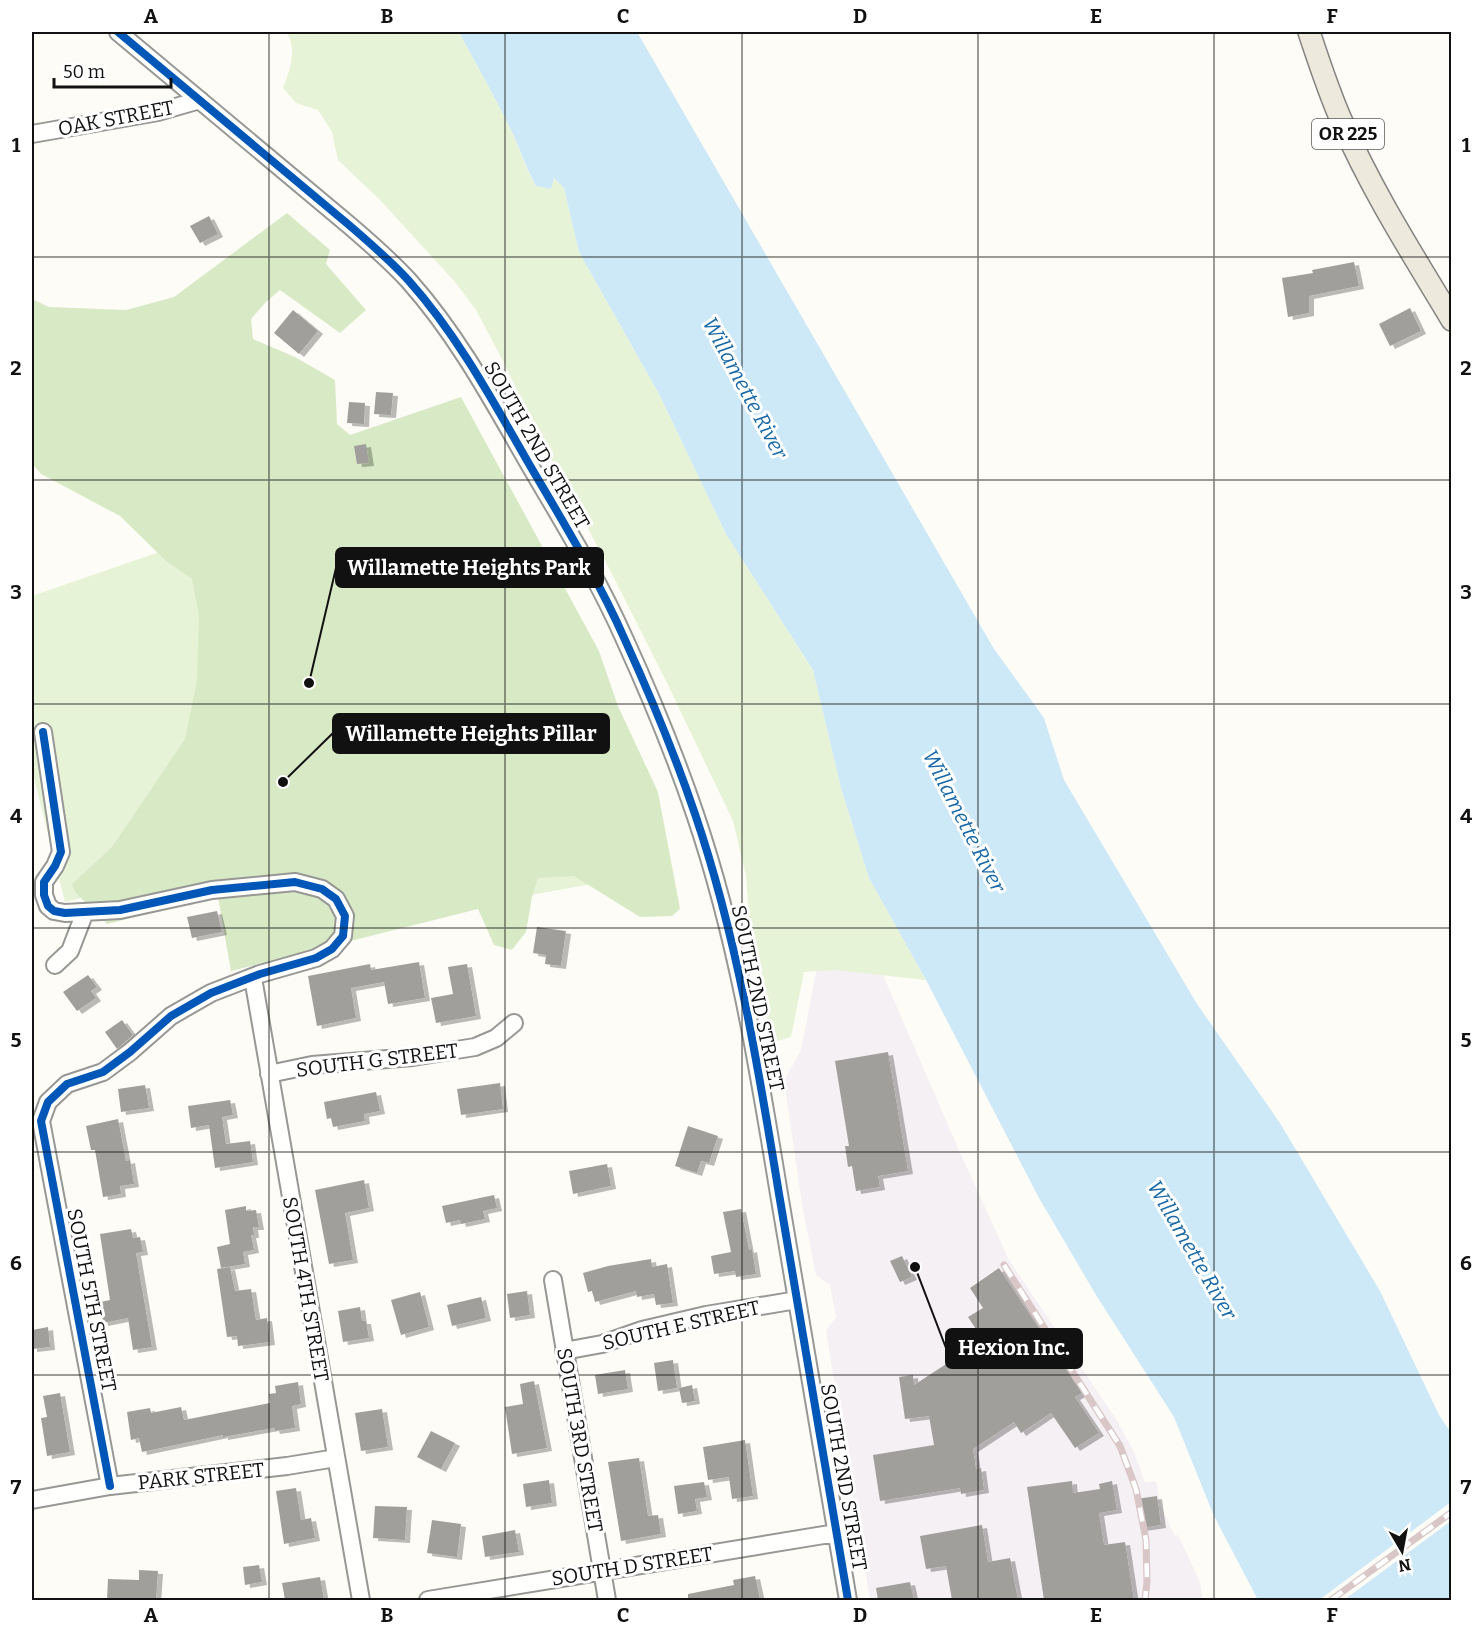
<svg xmlns="http://www.w3.org/2000/svg" width="1483" height="1632" font-family="Bitter,serif">
  <style>
    .industrial { fill: #f5f0f3 }
    .green { fill: #e7f3d7 }
    .forest { fill: #d8eac5 }
    .water { fill: #cde8f7 }
    .pier { fill: #fdfcf7 }
    .building { fill: #a19f9c; filter: url(#shadow) }
    .lines { fill: none; stroke-linecap: round; stroke-linejoin: round }
    .minor-casing { stroke: #979795; stroke-width: 20 }
    .major-casing { stroke: #858482; stroke-width: 24 }
    .minor { stroke: #fffffe; stroke-width: 16 }
    .major { stroke: #ede9dc; stroke-width: 21 }
    .rail-casing { stroke: #d9c6c7; stroke-width: 7 }
    .rail { stroke: #fff; stroke-width: 4.5; stroke-dasharray: 14; stroke-linecap: butt }
    .cycleway-casing { stroke: #fff; stroke-width: 11 }
    .cycleway { stroke: #0057b8; stroke-width: 8 }
    .grid { fill: none; stroke: #111; stroke-width: 1.5; stroke-opacity: 0.55 }
    .labels { text-anchor: middle; dominant-baseline: central; stroke-width: 6; stroke-linejoin: round; paint-order: stroke }
    .shield { fill: #fff; stroke: #585858; stroke-width: 1.5 }
    .shield-label { font-size: 18px; font-weight: bold; fill: #111 }
    .street-label { font-size: 20px; fill: #111; stroke: #fff }
    .water-label { font-size: 21px; font-style: italic; fill: #1768a6; stroke: #fff }
    .leader { fill: none; stroke: #111; stroke-width: 2 }
    .callout-dot { fill: #111; stroke: #fff; stroke-width: 2 }
    .callout { fill: #111; stroke: #111; stroke-width: 2 }
    .callout-label { font-size: 21px; text-anchor: middle; font-weight: bold; fill: #fff }
    .neatline { fill: none; stroke: #111; stroke-width: 2 }
    .grid-label { font-size: 20px; text-anchor: middle; font-weight: bold; fill: #111 }
  </style>
  <defs>
    <filter id="shadow"><feDropShadow dx="5" dy="3" stdDeviation="0" flood-color="#0004"/></filter>
  </defs>
  <rect width="100%" height="100%" fill="#fdfcf7"/>
  <path class="industrial" d="M870 945 958 1148 1009 1260 1116 1419 1134 1452 1145 1483 1156 1481 1161 1507 1175 1536 1178 1535 1200 1582 1203 1600H870L826 1331 836 1317 830 1285 816 1275 803 1210 784 1081 801 1050 821 947Z"/>
  <path class="green" d="M286 32H459C476 64 495 97 511 130 520 149 525 168 536 186L551 189 554 178 564 188 579 252 659 394 726 534 813 670 841 788 869 878 926 980 836 970 804 972 791 1037 771 1043 751 947 746 876 733 821 667 683 610 570 542 442 503 361 476 310 455 282 380 200 338 160 332 132 318 110 296 103 283 88C290 70 298 49 286 32Z
    M466 446 641 875 360 926 331 877 144 883 65 902 32 770V596Z"/>
  <path class="forest" d="M287 213 330 250 326 264 366 310 340 333 280 290 265 303 251 319 253 339 295 357 335 380 337 424 350 435 461 397 599 651 618 706 658 792 680 909 672 916 640 917 574 876 538 878 532 897 526 932 512 950 494 945 478 909 231 971 218 897 107 924 75 892 72 884 112 847 185 739 197 680 199 616 192 579 165 560 120 516 41 474 32 463V299L49 307 126 310 174 297Z"/>
  <path class="water" d="M459 32H637L994 649 1044 718 1064 780 1197 1004 1280 1123 1380 1291 1439 1415 1451 1433V1600H1258L1214 1516 1174 1417 1096 1295 1039 1198 926 980 869 878 841 788 813 670 726 534 659 394 579 252 564 188 554 178 551 189 536 186C526 168 520 149 511 130 495 97 476 64 459 32Z"/>
  <path class="pier" d="M1451 1502V1521L1344 1600H1319Z"/>
  <path class="building" d="M209 216 218 234 200 243 190 226Z
    M1354 262 1359 286 1309 296V313L1288 317 1282 278 1313 273 1312 270Z
    M1410 308 1421 331 1390 346 1379 324Z
    M293 310 318 331 299 354 274 333Z
    M376 392 393 393 391 415 374 414Z
    M349 402 365 403 364 424 347 423Z
    M366 444 369 463 357 464 354 446Z
    M217 911 222 932 192 938 187 917Z
    M537 927 566 931 561 966 545 964 546 955 533 953Z
    M419 962 425 998 388 1004 384 982 351 988 356 1018 317 1026 308 976 370 964 371 970Z
    M467 964 476 1016 436 1023 431 998 453 994 448 967Z
    M88 975 97 987 91 991 96 998 77 1011 63 992Z
    M122 1020 133 1035 117 1049 105 1032Z
    M888 1052 908 1171 878 1176 880 1187 856 1191 852 1166 848 1167 845 1146H849L835 1061Z
    M500 1083 503 1109 461 1115 457 1089Z
    M145 1085 149 1108 121 1112 118 1089Z
    M376 1092 380 1111 364 1114 365 1121 333 1127 331 1118 327 1119 324 1102Z
    M230 1100 233 1115 222 1117 226 1144 250 1141 253 1162 215 1168 209 1125 191 1128 188 1106Z
    M118 1119 126 1161 130 1160 134 1184 120 1186 121 1194 103 1197 95 1150H91L86 1126Z
    M688 1126 718 1136 709 1163 701 1161 697 1173 675 1166Z
    M607 1164 611 1186 573 1194 569 1171Z
    M364 1180 369 1208 345 1213 353 1260 329 1264 315 1190Z
    M494 1195 497 1208 483 1211 485 1219 461 1224 460 1220 446 1223 442 1206Z
    M246 1206V1211L256 1210 259 1227H253L254 1235H251L254 1250 243 1252 245 1264 221 1268 217 1247 230 1244 225 1210Z
    M741 1209 749 1250 752 1249 756 1274 736 1277 735 1271 714 1274 711 1256 731 1252 723 1212Z
    M131 1229 133 1238 140 1237 143 1252 136 1253 152 1347 133 1350 128 1318 103 1323 100 1302 110 1300 100 1234Z
    M902 1256 912 1277 900 1282 890 1261Z
    M651 1259 652 1267 667 1264 673 1303 656 1305 654 1294 637 1297 636 1291 595 1302 592 1291 588 1292 583 1273 608 1266Z
    M230 1267 235 1291 251 1289 256 1320 267 1318 270 1342 238 1346 237 1336 227 1337 217 1269Z
    M999 1268 1082 1393 1075 1397 1099 1433 1075 1448 1051 1413 1021 1433 1014 1422 973 1449 976 1469 981 1468 984 1490 961 1494 960 1488 880 1501 873 1455 934 1445 929 1416 905 1419 899 1377 913 1375 914 1385 983 1340 968 1317 983 1308 970 1288Z
    M527 1291 530 1315 510 1318 507 1294Z
    M420 1292 429 1327 401 1335 391 1300Z
    M481 1297 486 1318 452 1326 447 1305Z
    M360 1307 362 1321H366L369 1338 343 1342 338 1311Z
    M48 1327 50 1347 32 1349V1330Z
    M673 1360 677 1388 658 1391 654 1363Z
    M625 1370 628 1389 598 1394 595 1375Z
    M534 1381 547 1448 512 1454 505 1407 523 1404 520 1384Z
    M298 1382 301 1404 292 1406 295 1428 275 1431 274 1428 223 1437V1435L142 1452 139 1438 131 1440 127 1412 150 1408 151 1413 181 1407 184 1420 270 1403 269 1394 276 1393 275 1386Z
    M692 1385 695 1401 682 1403 679 1388Z
    M60 1393 70 1452 47 1456 41 1418 47 1417 43 1396Z
    M382 1409 388 1447 361 1451 355 1413Z
    M431 1431 455 1443 441 1469 417 1457Z
    M745 1440 753 1496 732 1499 729 1477 708 1480 703 1447Z
    M639 1458 648 1516 658 1515 661 1534 621 1541 608 1462Z
    M549 1480 552 1503 526 1507 523 1484Z
    M1072 1481 1073 1493 1100 1489 1099 1484 1112 1481 1117 1510 1099 1513 1104 1545 1125 1542 1134 1600H1044L1027 1487Z
    M704 1482 707 1497 695 1499 697 1511 678 1514 674 1486Z
    M296 1488 301 1520 311 1518 315 1538 284 1544 276 1491Z
    M1157 1496 1161 1525 1141 1528 1136 1499Z
    M375 1506 407 1507 405 1540 373 1538Z
    M432 1520 461 1524 457 1557 427 1553Z
    M982 1525 988 1562 1010 1558 1018 1600H952L946 1566 926 1569 920 1536Z
    M515 1530 519 1552 485 1557 482 1536Z
    M259 1565 262 1582 245 1585 243 1567Z
    M139 1570 158 1571 156 1600H107L108 1579 139 1580Z
    M755 1576 760 1599 688 1600V1594L734 1585 733 1580Z
    M320 1577 324 1600H285L282 1583Z
    M910 1582 914 1600H878L876 1588Z"/>
  <g class="lines">
    <g class="minor-casing">
      <path id="minor" d="M118 32 349 225C370 243 391 261 409 281 459 337 495 405 532 469 565 525 599 581 625 640 651 697 675 755 695 814 737 937 758 1066 779 1194 802 1330 825 1465 848 1600
        M32 134 158 112 200 100
        M43 732 61 852 55 866 44 882V895L48 906 54 911 65 913 120 910 212 890 295 882 322 889 336 899 345 916 343 936 332 949 316 958 260 974 211 993 171 1016 130 1052 103 1072 67 1084 48 1102 41 1121 110 1486
        M55 965 70 951 85 912
        M253 978 361 1600
        M269 1074 312 1065 413 1057 475 1047 496 1038 514 1023
        M553 1280 607 1600
        M564 1351 602 1344 642 1330 706 1315 797 1300
        M32 1500 110 1486 287 1466 336 1458
        M428 1600 836 1533"/>
    </g>
    <g class="major-casing">
      <path id="major" d="M1309 32C1319 62 1329 93 1342 122 1372 191 1413 255 1452 320"/>
    </g>
    <use href="#minor" class="minor"/>
    <use href="#major" class="major"/>
    <g class="rail-casing">
      <path id="rail" d="M1004 1265 1120 1446 1136 1489 1146 1540 1147 1582 1145 1600
        M1331 1600 1452 1512"/>
    </g>
    <use href="#rail" class="rail"/>
    <g class="cycleway-casing">
      <path id="cycleway" d="M118 32 349 225C370 243 391 261 409 281 459 337 495 405 532 469 565 525 599 581 625 640 651 697 675 755 695 814 737 937 758 1066 779 1194 802 1330 825 1465 848 1600
        M43 732 61 852 55 866 44 882V895L48 906 54 911 65 913 120 910 212 890 295 882 322 889 336 899 345 916 343 936 332 949 316 958 260 974 211 993 171 1016 130 1052 103 1072 67 1084 48 1102 41 1121 110 1486"/>
    </g>
    <use href="#cycleway" class="cycleway"/>
  </g>
  <path class="grid" d="M269 32V1600M505 32V1600M742 32V1600M978 32V1600M1214 32V1600M32 257H1452M32 480H1452M32 704H1452M32 928H1452M32 1152H1452M32 1375H1452"/>
  <g class="labels">
    <rect class="shield" x="1312" y="119" width="72" height="30" rx="4.5"/>
    <g class="shield-label">
      <text x="1348" y="134">OR 225</text>
    </g>
    <g class="street-label">
      <text transform="translate(116 118) rotate(-11)">OAK STREET</text>
      <text transform="translate(537 445) rotate(60)">SOUTH 2ND STREET</text>
      <text transform="translate(758 998) rotate(78)">SOUTH 2ND STREET</text>
      <text transform="translate(377 1060) rotate(-7)">SOUTH G STREET</text>
      <text transform="translate(306 1289) rotate(80)">SOUTH 4TH STREET</text>
      <text transform="translate(92 1300) rotate(79)">SOUTH 5TH STREET</text>
      <text transform="translate(681 1325) rotate(-13)">SOUTH E STREET</text>
      <text transform="translate(580 1440) rotate(80)">SOUTH 3RD STREET</text>
      <text transform="translate(201 1476) rotate(-6)">PARK STREET</text>
      <text transform="translate(844 1477) rotate(80)">SOUTH 2ND STREET</text>
      <text transform="translate(632 1566) rotate(-9)">SOUTH D STREET</text>
    </g>
    <g class="water-label">
      <text transform="translate(745 388) rotate(62)">Willamette River</text>
      <text transform="translate(964 821) rotate(63)">Willamette River</text>
      <text transform="translate(1192 1250) rotate(60)">Willamette River</text>
    </g>
  </g>
  <path class="leader" d="M309 683L336 568M283 782L333 733M915 1267L946 1348"/>
  <g class="callout-dot">
    <circle cx="309" cy="683" r="6"/>
    <circle cx="283" cy="782" r="6"/>
    <circle cx="915" cy="1267" r="6"/>
  </g>
  <g class="callout">
    <rect x="336" y="548" width="267" height="39" rx="6"/>
    <rect x="333" y="714" width="276" height="39" rx="6"/>
    <rect x="946" y="1329" width="136" height="39" rx="6"/>
  </g>
  <g class="callout-label">
    <text x="469" y="575">Willamette Heights Park</text>
    <text x="471" y="741">Willamette Heights Pillar</text>
    <text x="1014" y="1355">Hexion Inc.</text>
  </g>
  <rect width="1483" height="1632" fill="none" stroke="#ffffff" stroke-width="66"/>
  <g transform="translate(1402 1551) rotate(170)" stroke="#ffffff" stroke-width="4.5" paint-order="stroke">
  <path d="M0-4.5L10 22L0 15L-10 22Z" fill="#111111"/>
  <text y="-9" font-size="16" font-weight="bold" text-anchor="middle" fill="#111111">N</text>
  </g>
  <path d="M54 78v9h117v-9" fill="none" stroke="#111111" stroke-width="3"/>
  <text x="63" y="78" font-size="18" fill="#111111" stroke="#ffffff" stroke-width="4.5" paint-order="stroke">50 m</text>
  <rect x="33" y="33" width="1417" height="1566" class="neatline"/>
  <g class="grid-label">
    <text x="151" y="23">A</text>
    <text x="387" y="23">B</text>
    <text x="623" y="23">C</text>
    <text x="860" y="23">D</text>
    <text x="1096" y="23">E</text>
    <text x="1332" y="23">F</text>
    <text x="16" y="152">1</text>
    <text x="1466" y="152">1</text>
    <text x="16" y="375">2</text>
    <text x="1466" y="375">2</text>
    <text x="16" y="599">3</text>
    <text x="1466" y="599">3</text>
    <text x="16" y="823">4</text>
    <text x="1466" y="823">4</text>
    <text x="16" y="1047">5</text>
    <text x="1466" y="1047">5</text>
    <text x="16" y="1270">6</text>
    <text x="1466" y="1270">6</text>
    <text x="16" y="1494">7</text>
    <text x="1466" y="1494">7</text>
    <text x="151" y="1622">A</text>
    <text x="387" y="1622">B</text>
    <text x="623" y="1622">C</text>
    <text x="860" y="1622">D</text>
    <text x="1096" y="1622">E</text>
    <text x="1332" y="1622">F</text>
  </g>
</svg>
